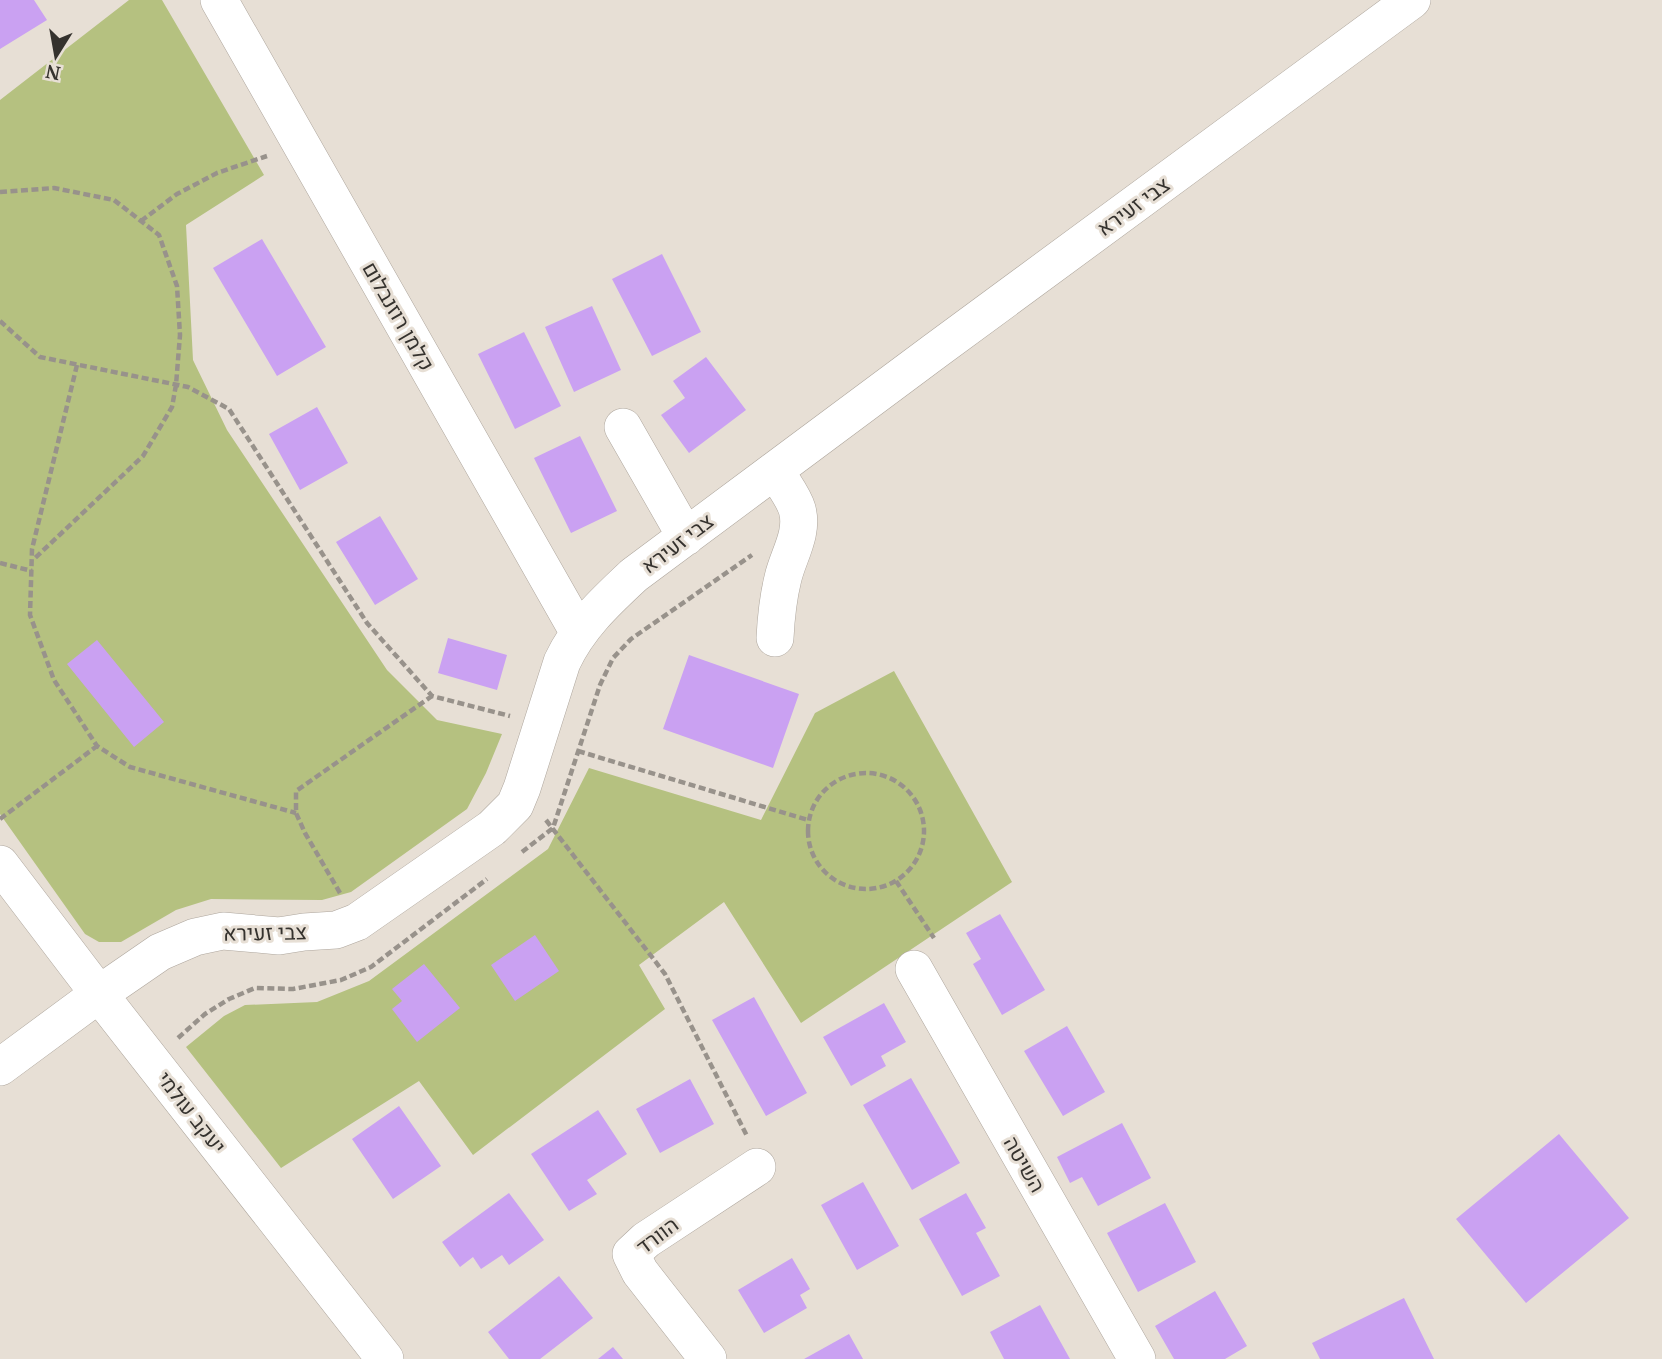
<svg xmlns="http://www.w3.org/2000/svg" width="1662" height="1359" font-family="'PT Serif',Heebo,serif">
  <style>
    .green { fill: #b5c180 }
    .building { fill: #caa1f2 }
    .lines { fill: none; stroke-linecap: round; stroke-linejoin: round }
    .minor-casing { stroke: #aea69d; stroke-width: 38 }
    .path { stroke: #98928b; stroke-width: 4.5; stroke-dasharray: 7 3.5; stroke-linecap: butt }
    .minor { stroke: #fff; stroke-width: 37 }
    .labels { text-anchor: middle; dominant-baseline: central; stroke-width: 6; stroke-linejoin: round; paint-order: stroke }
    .street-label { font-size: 21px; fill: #35322e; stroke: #e7dfd5 }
  </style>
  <rect width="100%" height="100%" fill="#e7dfd5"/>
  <path class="green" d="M129 0H162L264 175 186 225 193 360 227 430 387 670 437 720 502 734 486 773 467 809 351 892 322 900 211 899 176 910 121 942H99L85 934 0 814V100Z
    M894 671 1012 882 801 1023 724 902 639 965 665 1009 473 1155 419 1081 281 1168 186 1047 224 1016 245 1005 317 1002 369 981 548 849 589 768 761 820 815 713Z"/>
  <path class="building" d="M0 0H34L47 20 0 49Z
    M262 239 326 347 277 376 213 268Z
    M662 254 701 332 652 356 612 279Z
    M592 306 621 370 574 392 545 327Z
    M524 332 561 406 515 429 478 354Z
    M706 357 746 410 689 453 661 415 685 398 673 381Z
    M317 407 348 463 300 490 269 434Z
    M580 436 617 511 571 533 534 458Z
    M380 516 418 579 375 605 336 542Z
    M448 638 507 655 497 690 438 673Z
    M97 640 164 722 134 747 67 664Z
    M689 655 799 694 773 768 663 729Z
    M1000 914 1045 990 1002 1015 973 964 981 959 966 933Z
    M535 935 559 971 515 1001 491 965Z
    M424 964 460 1008 417 1042 392 1009 402 1001 392 989Z
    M754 997 807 1093 766 1116 712 1020Z
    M884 1003 906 1042 881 1056 886 1066 851 1086 823 1037Z
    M1067 1026 1105 1092 1063 1116 1024 1051Z
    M911 1078 960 1163 912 1190 863 1105Z
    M690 1079 714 1124 660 1153 636 1109Z
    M399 1106 441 1166 393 1199 352 1139Z
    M598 1110 627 1154 587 1180 597 1194 569 1211 531 1154Z
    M1122 1123 1151 1178 1098 1206 1082 1177 1070 1183 1057 1157Z
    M1559 1134 1629 1218 1526 1303 1456 1219Z
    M863 1182 899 1246 857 1270 821 1205Z
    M509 1193 544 1240 509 1265 502 1255 481 1269 473 1257 460 1267 442 1242Z
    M966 1193 986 1228 976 1233 1000 1276 962 1296 919 1219Z
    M1165 1203 1196 1262 1138 1292 1107 1233Z
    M792 1258 810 1289 800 1295 807 1308 764 1333 738 1290Z
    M559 1276 593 1318 540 1359H509L488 1332Z
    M1215 1291 1247 1346 1225 1359H1174L1155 1326Z
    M1404 1298 1434 1359H1320L1312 1343Z
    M1040 1305 1070 1359H1004L990 1332Z
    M849 1334 863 1359H804Z
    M613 1347 623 1359H598Z"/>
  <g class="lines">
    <g class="minor-casing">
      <path id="minor" d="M219 0 579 633
        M623 427 686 537
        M775 638C776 618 778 598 783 578 788 556 804 533 797 509 793 496 782 483 775 470
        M0 864 99 994 385 1359
        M914 969 1137 1359
        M0 1067 99 994 160 952 195 937 223 931 279 936 304 932 336 930 357 922 492 828 515 805 522 788 562 662C579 626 605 602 634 575L935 351 1412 0
        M708 1359 640 1272 631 1254 646 1240 757 1167"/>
    </g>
    <path class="path" d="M0 192 54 188 114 200 159 235 177 286 180 335 176 385 172 407 143 456 33 560
      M141 221 177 194 217 173 267 156
      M0 321 40 357 188 387 229 409 367 623 432 696 510 716
      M77 365 32 549 30 615 54 680 97 746 130 767 296 813
      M0 563 32 571
      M578 751 808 820
      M808 831a58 58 0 1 1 116 0a58 58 0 1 1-116 0Z
      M0 819 97 746
      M546 820 665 974 747 1136
      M522 852 553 828 600 685 613 658 631 639 752 555
      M896 881 934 938
      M340 893 305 833 296 813V791L432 696
      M178 1038 205 1014 229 999 255 988 293 989 341 980 371 967 487 879"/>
    <use href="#minor" class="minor"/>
  </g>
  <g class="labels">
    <g class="street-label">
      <text transform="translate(1133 206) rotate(-36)">צבי זעירא</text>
      <text transform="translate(399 316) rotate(60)">קלמן רוזנבלום</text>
      <text transform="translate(677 543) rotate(-37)">צבי זעירא</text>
      <text transform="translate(265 932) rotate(-1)">צבי זעירא</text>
      <text transform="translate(192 1112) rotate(52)">יעקב עולמי</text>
      <text transform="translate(1025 1164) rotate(60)">השיטה</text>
      <text transform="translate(657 1235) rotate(-37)">הוורד</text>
    </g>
  </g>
  <g transform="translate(56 56) rotate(191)" stroke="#e7dfd5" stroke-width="5" paint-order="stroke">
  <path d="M0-5L12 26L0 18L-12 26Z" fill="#35322e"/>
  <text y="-10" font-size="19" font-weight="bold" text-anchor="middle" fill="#35322e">N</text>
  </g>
</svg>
